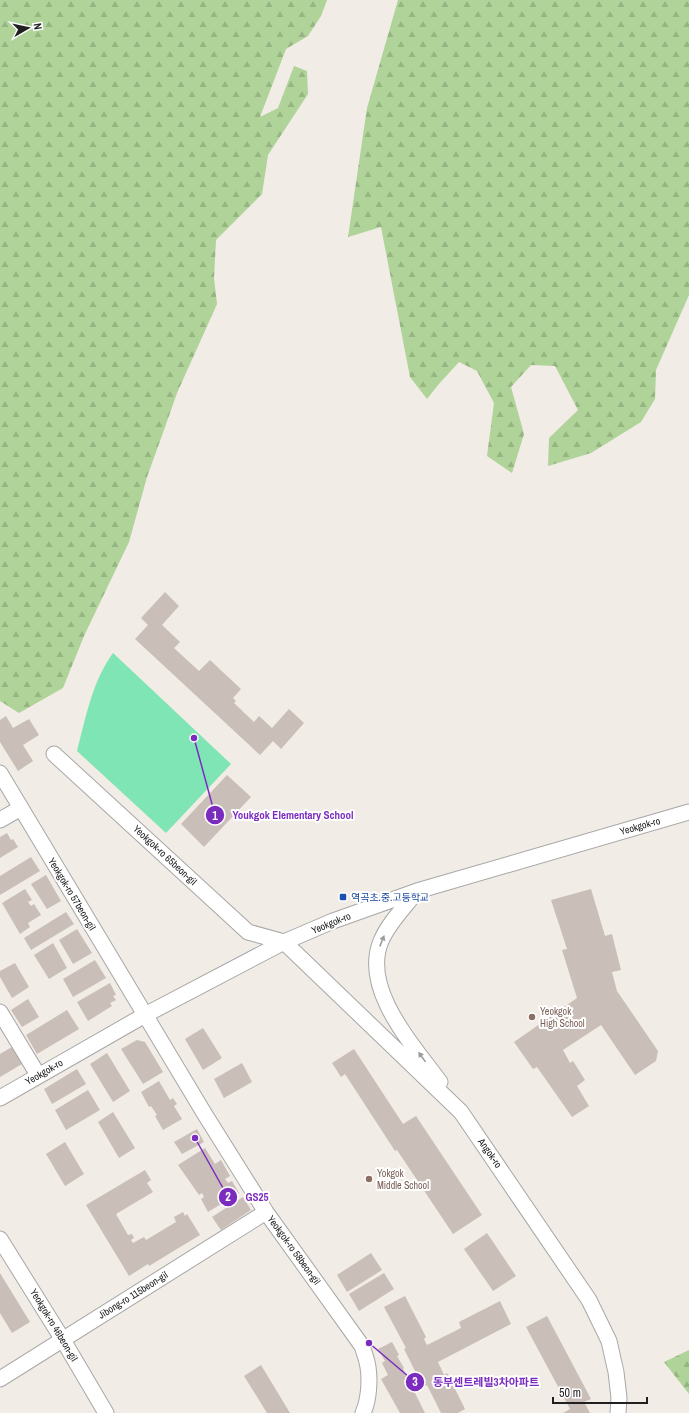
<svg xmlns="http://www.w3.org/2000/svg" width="689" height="1413" font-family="'Archivo Narrow','Noto Sans KR',sans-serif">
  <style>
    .forest { fill: url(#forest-firs) }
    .pitch { fill: #7fe5b4 }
    .building { fill: #c9beb8 }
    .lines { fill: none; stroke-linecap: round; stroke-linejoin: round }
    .minor-casing { stroke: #a7a7a7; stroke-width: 17 }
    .minor { stroke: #fff; stroke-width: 15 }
    .oneway { fill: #9b9b9b }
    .transit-dot { fill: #1a4fb4; stroke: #fff; stroke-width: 1.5 }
    .education-dot { fill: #8d6e63; stroke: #fff; stroke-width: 1.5 }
    .labels { text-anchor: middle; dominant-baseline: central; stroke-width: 4; stroke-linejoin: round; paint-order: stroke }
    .street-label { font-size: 10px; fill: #202020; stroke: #fff }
    .transit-label { font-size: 10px; fill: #164399; stroke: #fff; text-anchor: start }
    .education-label { font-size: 10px; fill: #785e54; stroke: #fff; text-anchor: start }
    .leader { fill: none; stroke: #7b2cbf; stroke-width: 1.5 }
    .callout-dot { fill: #7b2cbf; stroke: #fff; stroke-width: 1.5 }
    .mark-label { font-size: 12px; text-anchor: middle; font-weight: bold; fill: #fff }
    .callout-label { font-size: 11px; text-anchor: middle; font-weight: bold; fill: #7b2cbf; stroke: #fff; stroke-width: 4; stroke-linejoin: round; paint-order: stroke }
  </style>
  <defs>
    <pattern id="forest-firs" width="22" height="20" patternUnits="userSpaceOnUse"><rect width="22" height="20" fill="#afd398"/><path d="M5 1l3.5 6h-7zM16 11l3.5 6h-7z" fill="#96b583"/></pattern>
  </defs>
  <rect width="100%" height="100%" fill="#f1ece5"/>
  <path class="forest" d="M0 0H327L321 16 308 36 286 49 260 117 278 108 294 66 307 71 308 94 268 155 262 194 216 240 214 278 217 304 177 393 164 430 147 477 129 542 84 636 63 688 19 713 0 701Z
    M398 0H689V295L656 370 655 399 641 422 591 453 548 466 549 438 578 410 555 366 531 365 511 387 524 434 512 473 487 456 494 403 477 371 459 362 438 385 427 399 410 377 381 227 348 237 367 108Z
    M689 1350V1394L664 1362Z"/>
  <path class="pitch" d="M113 653 231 764 166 833 77 751C86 717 92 682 113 653Z"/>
  <path class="building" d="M165 592 179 606 162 625 180 642 174 648 199 671 210 660 241 689 233 698 236 701 234 703 254 722 259 716 272 728 289 709 304 723 281 749 273 741 260 755 135 639 148 625 141 618Z
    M6 716 13 728 29 719 39 735 23 745 33 761 18 771 0 742V720Z
    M227 775 251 797 204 847 181 824Z
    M7 833 11 840 13 839 18 847 0 858V837Z
    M31 857 40 871 0 895V876Z
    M46 875 61 901 47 909 31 884Z
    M25 889 32 900 28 902 31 906 34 904 41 915 28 923 30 927 20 934 2 903Z
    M591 889 605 936 612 934 621 970 612 972 617 991 658 1051 656 1061 635 1075 601 1025 563 1050 570 1063 573 1061 585 1080 577 1086 589 1106 572 1117 537 1067 533 1069 514 1042 577 998 562 950 567 949 551 900Z
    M66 912 74 924 31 950 24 938Z
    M77 929 92 953 73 964 59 940Z
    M53 943 67 968 49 979 34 955Z
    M95 960 106 978 73 997 63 979Z
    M15 963 29 987 12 998 0 977V971Z
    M110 983 116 995 113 996 116 1000 110 1003 112 1006 88 1021 77 1002Z
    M28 999 39 1017 22 1027 11 1010Z
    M67 1010 79 1029 37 1054 26 1035Z
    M203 1028 222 1058 203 1070 185 1039Z
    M137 1040 145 1042 163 1072 143 1084 121 1049Z
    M12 1047 22 1064 0 1077V1054Z
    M354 1049 403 1124 416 1116 482 1215 453 1234 397 1150 395 1151 345 1074 341 1077 332 1063Z
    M107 1053 130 1091 113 1102 90 1064Z
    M242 1063 252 1082 224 1098 214 1079Z
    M77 1069 86 1084 52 1104 44 1089Z
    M159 1081 170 1100 173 1098 177 1104 174 1106 182 1119 163 1130 155 1116 157 1115 151 1106 149 1107 141 1092Z
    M88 1090 100 1110 66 1130 55 1110Z
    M113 1112 135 1148 119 1158 98 1122Z
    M197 1129 204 1142 182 1154 174 1142Z
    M65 1142 84 1174 65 1186 46 1154Z
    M205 1148 215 1164 221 1160 230 1176 225 1179 228 1183 232 1181 239 1193 208 1212 201 1199 204 1197 202 1193 199 1195 178 1165Z
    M145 1170 151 1180 147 1183 153 1192 116 1214 128 1235 132 1234 134 1238 131 1240 133 1243 144 1237 146 1240 176 1222 174 1217 183 1212 185 1216 187 1214 200 1235 149 1266 148 1264 129 1276 86 1205Z
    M243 1197 251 1210 221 1230 212 1217Z
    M487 1233 516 1276 493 1291 464 1249Z
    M371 1253 382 1270 347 1292 337 1275Z
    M0 1273 30 1322 12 1333 0 1313Z
    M384 1273 394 1289 359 1311 349 1294Z
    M405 1296 426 1337 424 1339 427 1345 461 1328 459 1322 500 1301 511 1324 438 1362 444 1375 447 1373 465 1409 458 1413H441L427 1385 423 1387 404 1349 406 1348 384 1307Z
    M547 1316 591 1399 584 1402 590 1413H563L570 1409 526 1327Z
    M392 1342 399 1355 397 1356 404 1368 403 1369 425 1413H400L381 1379 388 1375 382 1363 385 1361 378 1349Z
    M261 1365 290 1413H267L244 1376Z"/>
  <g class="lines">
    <g class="minor-casing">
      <path id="minor" d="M54 754 248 932 284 942 461 1112 589 1300 609 1341 616 1372 619 1398 618 1413
        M0 773 204 1113 266 1212 362 1346C364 1352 367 1360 368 1367 370 1380 369 1400 363 1413
        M0 820 21 808
        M417 891C405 907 389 922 381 941 361 989 413 1045 440 1082
        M0 1012 38 1075
        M0 1098 145 1015 284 942 333 921 417 891 689 812
        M0 1239 63 1340 106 1413
        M0 1379 266 1212"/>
    </g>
    <use href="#minor" class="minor"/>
  </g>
  <defs><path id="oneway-solid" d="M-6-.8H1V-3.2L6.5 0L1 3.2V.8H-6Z"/></defs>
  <g class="oneway">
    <use href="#oneway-solid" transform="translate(382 941) rotate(-68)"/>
    <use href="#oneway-solid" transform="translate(422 1057) rotate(-126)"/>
  </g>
  <rect class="transit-dot" x="339" y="893" width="8" height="8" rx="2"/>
  <g class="education-dot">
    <circle cx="532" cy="1017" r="4"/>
    <circle cx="369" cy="1179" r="4"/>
  </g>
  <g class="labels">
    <g class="street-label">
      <text transform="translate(640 826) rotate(-16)">Yeokgok-ro</text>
      <text transform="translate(165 855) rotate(43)">Yeokgok-ro 65beon-gil</text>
      <text transform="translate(72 894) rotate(59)">Yeokgok-ro 57beon-gil</text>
      <text transform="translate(331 923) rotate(-22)">Yeokgok-ro</text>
      <text transform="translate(44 1072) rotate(-30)">Yeokgok-ro</text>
      <text transform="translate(490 1153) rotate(55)">Angok-ro</text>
      <text transform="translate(294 1250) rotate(54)">Yeokgok-ro 58beon-gil</text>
      <text transform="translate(133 1295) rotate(-32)">Jibong-ro 115beon-gil</text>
      <text transform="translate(54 1325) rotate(59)">Yeokgok-ro 46beon-gil</text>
    </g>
    <g class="transit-label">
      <text x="351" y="897">역곡초.중.고등학교</text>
    </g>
    <g class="education-label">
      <text x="540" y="1011">Yeokgok<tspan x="540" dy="12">High School</tspan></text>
      <text x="377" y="1173">Yokgok<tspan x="377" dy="12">Middle School</tspan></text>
    </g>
  </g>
  <path class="leader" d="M194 738L215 815M195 1138L228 1197M369 1343L415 1382"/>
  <g class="callout-dot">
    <circle cx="194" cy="738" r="4"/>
    <circle cx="195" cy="1138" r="4"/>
    <circle cx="369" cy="1343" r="4"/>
    <circle cx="215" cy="815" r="10"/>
    <circle cx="228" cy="1197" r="10"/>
    <circle cx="415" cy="1382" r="10"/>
  </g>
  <g class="mark-label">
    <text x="215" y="820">1</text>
    <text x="228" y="1201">2</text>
    <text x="415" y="1386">3</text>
  </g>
  <g class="callout-label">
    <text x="293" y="819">Youkgok Elementary School</text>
    <text x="257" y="1201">GS25</text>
    <text x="486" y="1386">동부센트레빌3차아파트</text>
  </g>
  <g transform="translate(28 28) rotate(81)" stroke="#ffffff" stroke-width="3" paint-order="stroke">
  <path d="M0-3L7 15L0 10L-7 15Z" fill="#202020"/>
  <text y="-6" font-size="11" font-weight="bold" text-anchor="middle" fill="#202020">N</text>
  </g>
  <path d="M553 1397v6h94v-6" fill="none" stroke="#202020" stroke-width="2"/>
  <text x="559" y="1397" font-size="12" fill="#202020" stroke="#ffffff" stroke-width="3" paint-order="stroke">50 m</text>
</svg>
